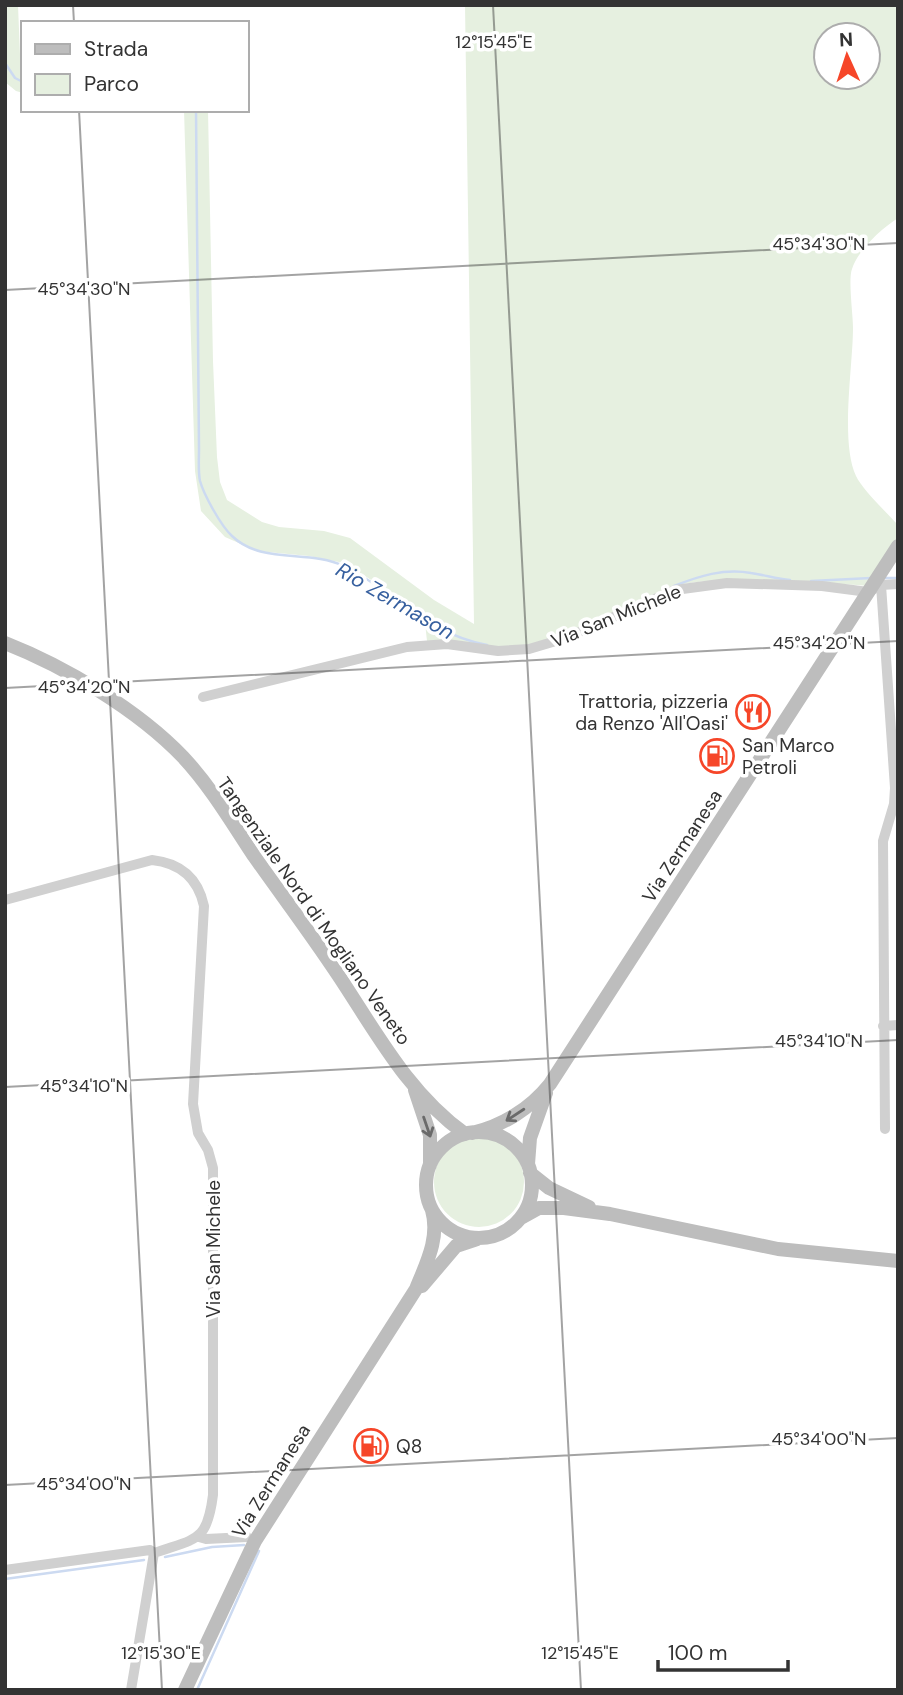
<svg xmlns="http://www.w3.org/2000/svg" width="903" height="1695" font-family="'DM Sans',sans-serif">
  <style>
    .green { fill: #e6f0e0; fill-rule: evenodd }
    .lines { fill: none; stroke-linecap: round; stroke-linejoin: round }
    .stream { stroke: #ccdaf1; stroke-width: 2.5 }
    .street { stroke: #d0d0d0; stroke-width: 10 }
    .secondary { stroke: #bdbdbd; stroke-width: 14 }
    .oneway { stroke: #6a6a6a }
    .ticks { fill: none; stroke: #333; stroke-width: 2; stroke-opacity: 0.45 }
    .labels { text-anchor: middle; dominant-baseline: central; stroke-width: 7; stroke-linejoin: round; paint-order: stroke }
    .street-label { font-size: 19px; fill: #333; stroke: #fff }
    .poi-label { font-size: 19px; fill: #333; stroke: #fff; text-anchor: start }
    .water-label { font-size: 21px; font-style: italic; fill: #37609f; stroke: #fff }
    .ticks-label { font-size: 18px; text-anchor: middle; fill: #333; stroke: #fff; stroke-width: 7; stroke-linejoin: round; paint-order: stroke }
  </style>
  <rect width="100%" height="100%" fill="#fff"/>
  <path class="green" d="M5 5H18L20 55 23 57V93L16 91 5 82Z
    M465 5H898V218C881 229 858 250 852 269 848 279 853 315 853 328 853 366 840 442 856 476 862 489 887 513 898 525V539L868 586C839 583 809 583 780 582 744 581 709 578 675 586 629 606 579 636 530 645 497 651 460 644 427 641L424 614 351 567 339 562 309 556 257 551 225 537 201 511 195 471 184 110H208L213 361 217 457 220 482 227 500 262 522 279 527 324 531 350 538 434 600 474 624ZM826 35H868V77H826Z
    M434 1182a45 45 0 1 1 90 0a45 45 0 1 1-90 0Z"/>
  <g class="lines">
    <path class="stream" d="M5 63 15 78 23 82
      M196 110 199 449C199 459 198 471 200 481 204 495 221 526 232 536 262 565 309 549 344 566 396 592 425 633 487 645
      M884 578H898
      M811 581 871 578
      M674 586C699 576 724 568 751 573 765 575 777 579 790 580
      M165 1557 212 1547 244 1545
      M5 1579 144 1560
      M197 1690 259 1551"/>
    <path class="street" d="M881 585 895 788 894 804 883 841 885 1129
      M203 697 407 647 447 644 498 651 529 649 566 638 675 590 727 583 822 586 868 592 881 585 898 584
      M5 900 152 860C180 863 198 878 204 906L193 1104 198 1133 208 1150 213 1168V1495C207 1543 196 1538 154 1553L131 1690
      M883 1026 898 1025
      M199 1537 206 1539 247 1537
      M5 1570 150 1550 154 1553"/>
    <path class="secondary" d="M5 643C66 667 138 710 183 757 211 787 232 823 254 856 285 900 317 942 346 987 381 1041 412 1096 465 1134
      M415 1090 430 1135V1165
      M426 1185a53 53 0 1 1 106 0a53 53 0 1 1-106 0Z
      M472 1133C502 1126 530 1109 550 1084L898 546
      M528 1164 530 1138 546 1093
      M530 1173 549 1188 589 1207
      M521 1218 539 1208H564L610 1214 778 1249 898 1261
      M422 1286 456 1246 477 1239
      M185 1690 255 1541 416 1289C426 1264 440 1238 432 1210"/>
  </g>
  <defs><path id="oneway-shaft" d="M-6 0H5M1.5-3L5.5 0L1.5 3" fill="none" stroke-width="1.6" stroke-linecap="round" stroke-linejoin="round" transform="scale(1.75)"/></defs>
  <g class="oneway">
    <use href="#oneway-shaft" transform="translate(515 1115) rotate(147)"/>
    <use href="#oneway-shaft" transform="translate(427 1127) rotate(71)"/>
  </g>
  <path class="ticks" d="M73 5 74 23M493 5 581 1690M79 110 162 1690M5 290 898 243M5 688 898 641M5 1087 898 1040M5 1485 898 1438"/>
  <defs>
    <g id="restaurant-ring" transform="scale(1.75)"><circle r="9.5" fill="#fff" stroke="#f64629" stroke-width="1.5"/><path d="M-5-6h1v4h1v-4h1v4h1v-4h1v5L-1.5 .5V6h-2V.5L-5-1ZM5-6V6H3V1.5H1.5Q1.5-4 5-6Z" fill="#f64629"/></g>
    <g id="fuel-ring" transform="scale(1.75)"><circle r="9.5" fill="#fff" stroke="#f64629" stroke-width="1.5"/><path d="M-5.5-6h7V0h2V4h1.3V-2.5L3-4.5l.8-.8L6-3V5H2.5V1h-1V6h-7ZM-4.2-4.7v3.2H.2V-4.7Z" fill="#f64629"/></g>
  </defs>
  <g fill-rule="evenodd">
    <use href="#restaurant-ring" x="753" y="712"/>
    <use href="#fuel-ring" x="717" y="756"/>
    <use href="#fuel-ring" x="371" y="1446"/>
  </g>
  <g class="labels">
    <g class="street-label">
      <text transform="translate(616 616) rotate(-22)">Via San Michele</text>
      <text transform="translate(682 846) rotate(-57)">Via Zermanesa</text>
      <text transform="translate(314 911) rotate(55)">Tangenziale Nord di Mogliano Veneto</text>
      <text transform="translate(213 1249) rotate(-90)">Via San Michele</text>
      <text transform="translate(271 1481) rotate(-58)">Via Zermanesa</text>
    </g>
    <g class="poi-label">
      <text x="728" y="701" text-anchor="end">Trattoria, pizzeria<tspan x="728" dy="22">da Renzo 'All'Oasi'</tspan></text>
      <text x="742" y="745">San Marco<tspan x="742" dy="22">Petroli</tspan></text>
      <text x="396" y="1446">Q8</text>
    </g>
    <g class="water-label">
      <text transform="translate(395 601) rotate(30)">Rio Zermason</text>
    </g>
  </g>
  <g class="ticks-label">
    <text x="494" y="48">12°15'45"E</text>
    <text x="819" y="250">45°34'30"N</text>
    <text x="84" y="295">45°34'30"N</text>
    <text x="819" y="649">45°34'20"N</text>
    <text x="84" y="693">45°34'20"N</text>
    <text x="819" y="1047">45°34'10"N</text>
    <text x="84" y="1092">45°34'10"N</text>
    <text x="819" y="1445">45°34'00"N</text>
    <text x="84" y="1490">45°34'00"N</text>
    <text x="161" y="1659">12°15'30"E</text>
    <text x="580" y="1659">12°15'45"E</text>
  </g>
  <rect width="903" height="1695" fill="none" stroke="#333333" stroke-width="14"/>
  <rect x="21" y="21" width="228" height="91" fill="#ffffff" stroke="#adadad" stroke-width="2"/>
  <rect x="35" y="44" width="35" height="10" fill="#bdbdbd" stroke="#adadad" stroke-width="2"/>
  <text x="84" y="56" font-size="21" fill="#333333">Strada</text>
  <rect x="35" y="74" width="35" height="21" fill="#e6f0e0" stroke="#adadad" stroke-width="2"/>
  <text x="84" y="91" font-size="21" fill="#333333">Parco</text>
  <g transform="translate(847 56) rotate(357)"><circle r="33" fill="#ffffff" stroke="#adadad" stroke-width="2"/>
  <path d="M0-5L12 26L0 18L-12 26Z" fill="#f64629"/>
  <text y="-10" font-size="19" font-weight="bold" text-anchor="middle" fill="#333333">N</text>
  </g>
  <path d="M658 1660v10h130v-10" fill="none" stroke="#333333" stroke-width="3.5"/>
  <text x="668" y="1660" font-size="21" fill="#333333" stroke="#ffffff" stroke-width="5" paint-order="stroke">100 m</text>
</svg>
